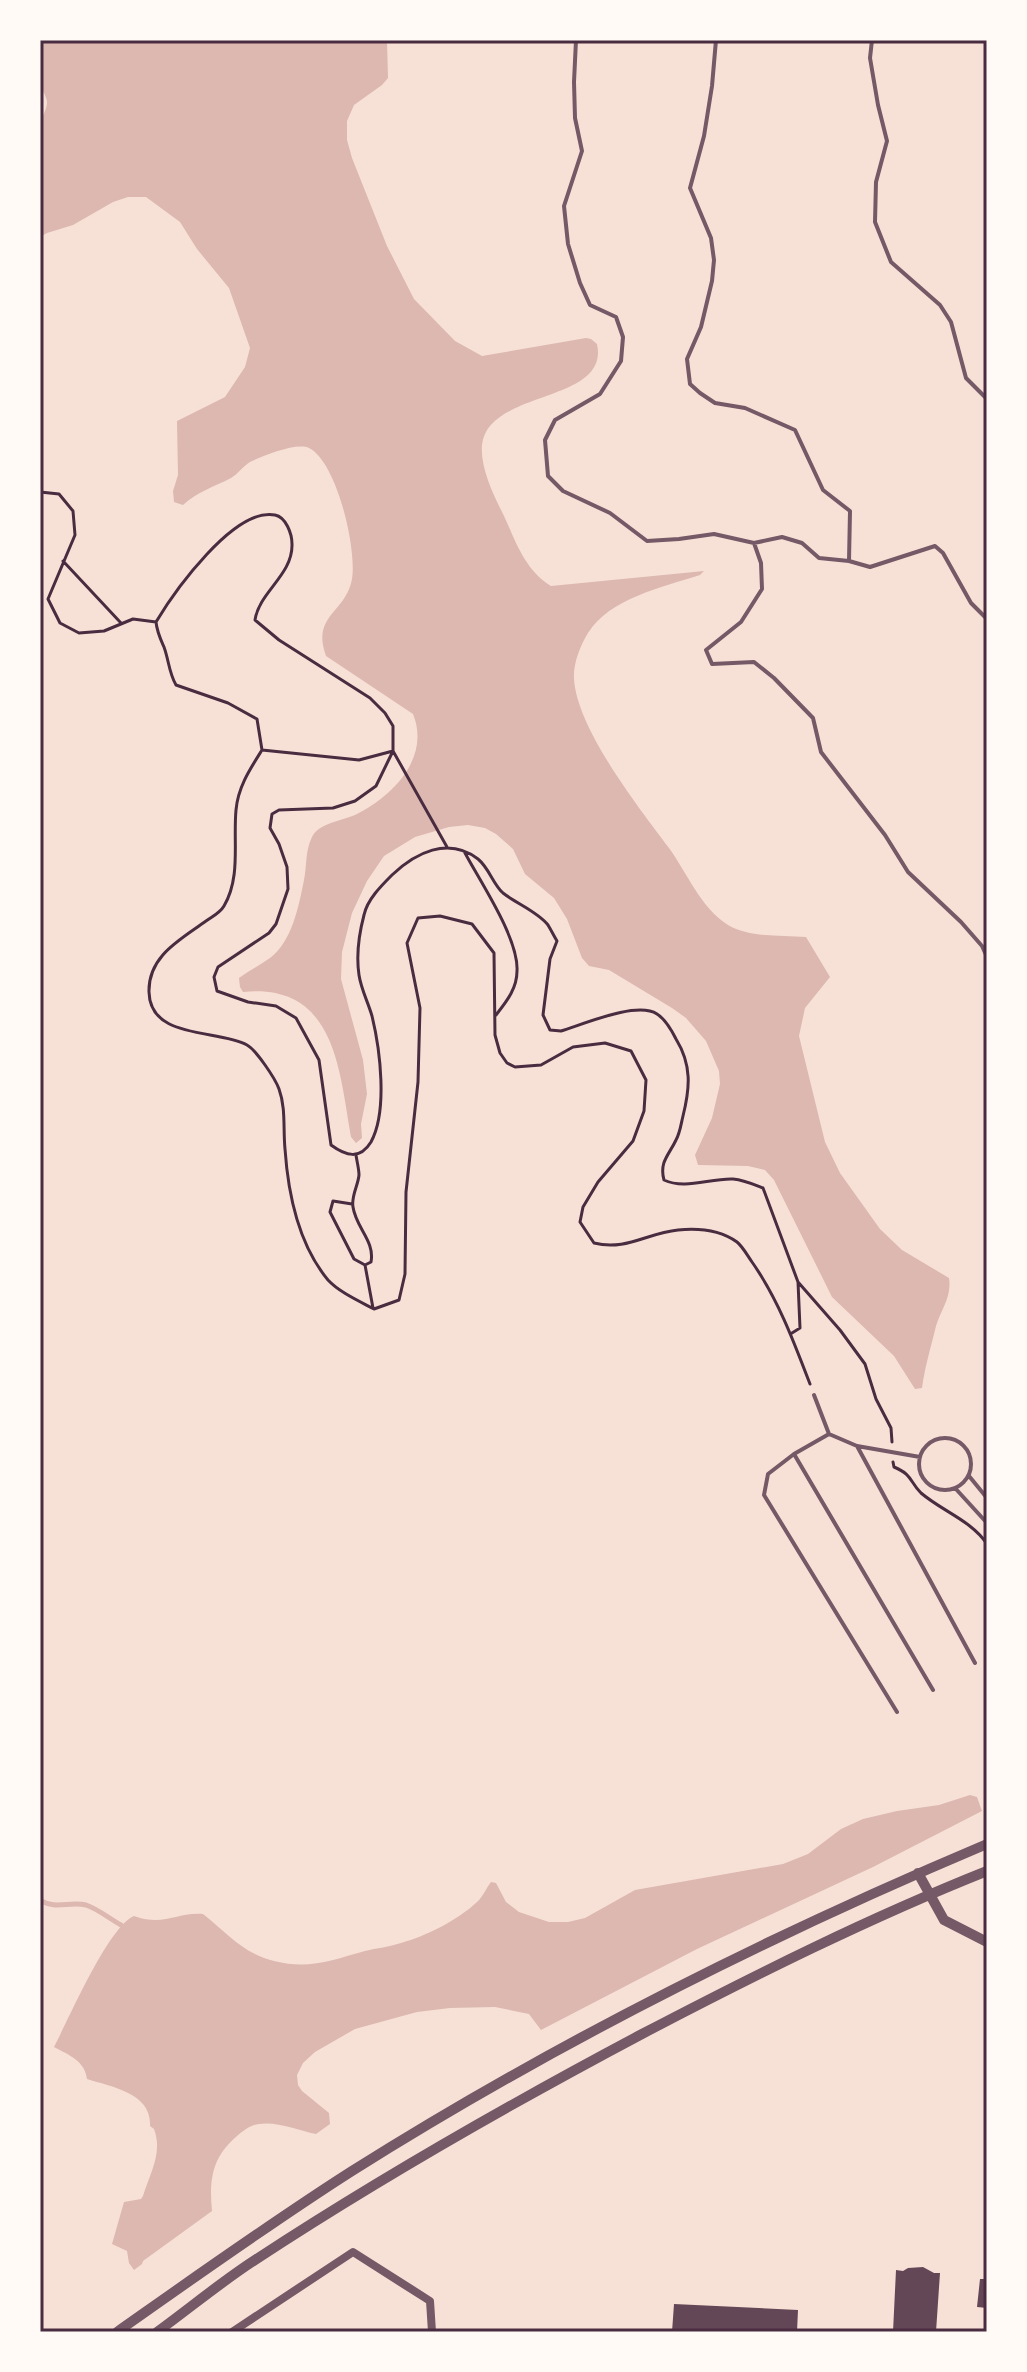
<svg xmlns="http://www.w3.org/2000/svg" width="1027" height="2372" font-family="'Source Serif 4',serif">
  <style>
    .water { fill: #dcb8b0 }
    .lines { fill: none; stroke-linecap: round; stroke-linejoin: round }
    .stream { stroke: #dcb8b0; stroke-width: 5 }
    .building { fill: #644757 }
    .path { stroke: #4a2c40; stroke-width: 3 }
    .service { stroke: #755966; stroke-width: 4 }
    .minor { stroke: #755966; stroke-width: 8 }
    .tertiary { stroke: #755966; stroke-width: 10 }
    .neatline { fill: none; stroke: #4a2c40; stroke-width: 3 }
  </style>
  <rect width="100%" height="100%" fill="#f7e1d7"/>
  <path class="water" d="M40 40H387L388 78 382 85 354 105 347 121V140L352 158 387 246 414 299 455 341 482 356 586 338 591 339 597 344C610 404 488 389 482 445 480 468 494 496 504 516 516 542 525 570 551 586L704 571 700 575C663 587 610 598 588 633 580 646 573 664 574 679 577 729 639 808 669 848 687 873 701 908 728 925 750 938 781 935 806 937L830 977 805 1008 799 1036 825 1142 840 1173 880 1229 902 1250 949 1278C952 1297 941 1309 936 1326 931 1347 925 1366 922 1388L915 1389 894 1356 832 1297 774 1180 765 1170 748 1166 698 1165 695 1155 712 1118 720 1084 719 1071 706 1041 686 1018 672 1008 609 970 589 966 582 958 567 919 554 898 525 874 513 849 496 834 485 828 468 825 449 827 415 837 384 856 367 881 352 913 342 952 341 979 363 1060 367 1094 361 1124 362 1138 356 1143 351 1137C339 1068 335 983 243 992L240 987 239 978C249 971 260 965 270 958 292 942 299 905 304 880 307 866 305 851 312 837 319 823 341 821 355 815 392 797 431 758 413 714L326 656C311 615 346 613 352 579 357 549 337 462 309 448 297 442 262 456 250 462 243 466 238 474 231 478 214 487 198 491 183 505L174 502 173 491 178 475 177 421 225 397 245 367 250 348 229 288 197 249 180 222 146 197H128L113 202 73 225 47 233 40 237V122C54 95 43 101 40 79 38 67 40 53 40 40Z
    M970 1795 977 1797 982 1811 873 1867 697 1949 541 2030 529 2014 495 2007 450 2008 417 2012 355 2029 315 2052 303 2063 297 2075 298 2085 302 2091 329 2113 330 2124 316 2134C298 2130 276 2121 259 2124 250 2125 243 2131 237 2136 212 2157 209 2180 212 2211L143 2261 142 2264 134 2270 129 2263 127 2251 112 2244 124 2202 141 2199 143 2196C150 2173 163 2153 154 2129L150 2126C152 2093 112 2087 87 2079 85 2061 69 2055 54 2047 69 2019 108 1927 134 1916 165 1927 175 1912 203 1914 227 1933 244 1954 274 1961 309 1970 332 1960 365 1951 377 1948 389 1947 401 1943 426 1936 458 1920 477 1902 483 1897 486 1888 491 1882L496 1883 506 1902 519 1912 549 1922H568L585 1918 635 1890 783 1864 808 1854 841 1829 863 1819 897 1811 939 1805Z"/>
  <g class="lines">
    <path class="stream" d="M40 1900C55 1910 70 1901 86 1905 98 1909 110 1919 121 1925"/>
  </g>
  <path class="building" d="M923 2267 934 2273H940L936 2332H893L896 2270 903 2271 908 2268Z
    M980 2279H987V2308L977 2307Z
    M674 2304 798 2310 797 2332H672Z"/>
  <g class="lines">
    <path class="path" d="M40 492 59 494 73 511 75 535 48 599 60 623 79 633 104 631 133 619 156 622C157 632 160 638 164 647 169 661 169 673 176 685L228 703 257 719 262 750C250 769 238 787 236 810 233 842 241 877 224 906 220 913 213 916 206 921 180 940 148 956 149 992 150 1040 218 1029 247 1045 256 1050 275 1078 279 1089 286 1108 283 1129 285 1149 288 1193 299 1245 328 1280 339 1292 359 1301 374 1309L399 1300 405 1274 406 1192 418 1082 420 1008 407 943 418 918 440 916 472 924 494 953 495 1035 500 1053 507 1063 515 1067 541 1065 573 1047 605 1043 631 1051 646 1080 644 1111 633 1141 598 1182 583 1207 580 1222 594 1243C626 1251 647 1233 678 1230 698 1228 720 1230 737 1242 743 1247 747 1255 752 1262 778 1299 794 1342 810 1384
      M63 561 121 623
      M156 622C174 592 234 507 275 515 286 517 292 534 292 544 293 575 259 592 255 620L279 640 370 698 385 713 393 726V751L376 786 355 801 333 808 279 810 272 814 270 828 279 844 287 867 288 889 276 924 269 933 218 967 214 977 217 991 248 1002 276 1006 296 1018 319 1060 331 1145C346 1156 360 1160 371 1142 388 1111 380 1049 372 1016 368 1002 361 989 359 975 356 955 359 934 364 915 367 900 381 886 392 875 415 853 448 836 478 859 489 868 493 884 503 893 517 904 538 912 548 925 551 930 554 936 557 941L550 959 543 1015 550 1030 561 1031C584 1024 637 1001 657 1014 665 1019 672 1031 676 1039 692 1065 690 1088 683 1116 681 1124 680 1133 676 1140 669 1155 659 1162 664 1180 685 1190 710 1178 733 1179 744 1180 753 1184 763 1188L798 1282 840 1330 865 1364 876 1399 891 1428 892 1442
      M262 750 359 760 393 751 447 847
      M465 853C481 883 519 939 517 971 517 989 506 1002 496 1015
      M352 1204 333 1201 330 1212 354 1259 365 1265 371 1262C375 1241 356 1228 353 1207 351 1196 358 1186 359 1175 359 1169 357 1162 356 1155
      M365 1265 373 1308
      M792 1333 800 1328 798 1282
      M893 1462 894 1467C913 1475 909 1481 921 1493 942 1511 972 1521 987 1544"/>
    <path class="service" d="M576 40 574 82 575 118 582 151 564 206 568 244 580 283 590 305 616 317 623 337 621 361 600 394 555 420 545 440 548 476 563 491 610 513 647 541 679 539 714 534 754 543 782 537 802 543 819 558 849 561 850 511 823 490 795 430 745 408 715 403 700 393 690 384 687 359 701 327 712 281 714 260 711 238 690 188 704 136 712 86 716 40
      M872 40 870 58 878 105 887 141 876 182 875 222 891 262 940 305 951 322 966 378 987 399
      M754 543 761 563 762 589 741 622 706 650 712 664 754 662 774 678 813 718 821 752 885 835 908 872 961 922 982 946 987 957
      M849 561 870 567 935 546 943 553 971 603 987 619
      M814 1395 829 1434 857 1446 920 1457
      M829 1434 794 1454 768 1474 764 1495 897 1712
      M919 1464a26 26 0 1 1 52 0a26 26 0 1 1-52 0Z
      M857 1446 975 1663
      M794 1454 933 1690
      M969 1476 987 1498
      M955 1488 987 1523"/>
    <path class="minor" d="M232 2332 353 2252 430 2301 432 2332"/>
    <path class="tertiary" d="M918 1873 944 1920 987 1942
      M117 2332C195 2277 272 2222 352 2171 552 2045 769 1936 987 1844
      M157 2332C190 2308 221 2282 255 2260 380 2178 510 2104 642 2034 755 1975 869 1918 987 1871"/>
  </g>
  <rect width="1027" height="2372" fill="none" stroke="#fffaf5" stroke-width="84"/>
  <rect x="42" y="42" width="943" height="2288" class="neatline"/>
</svg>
